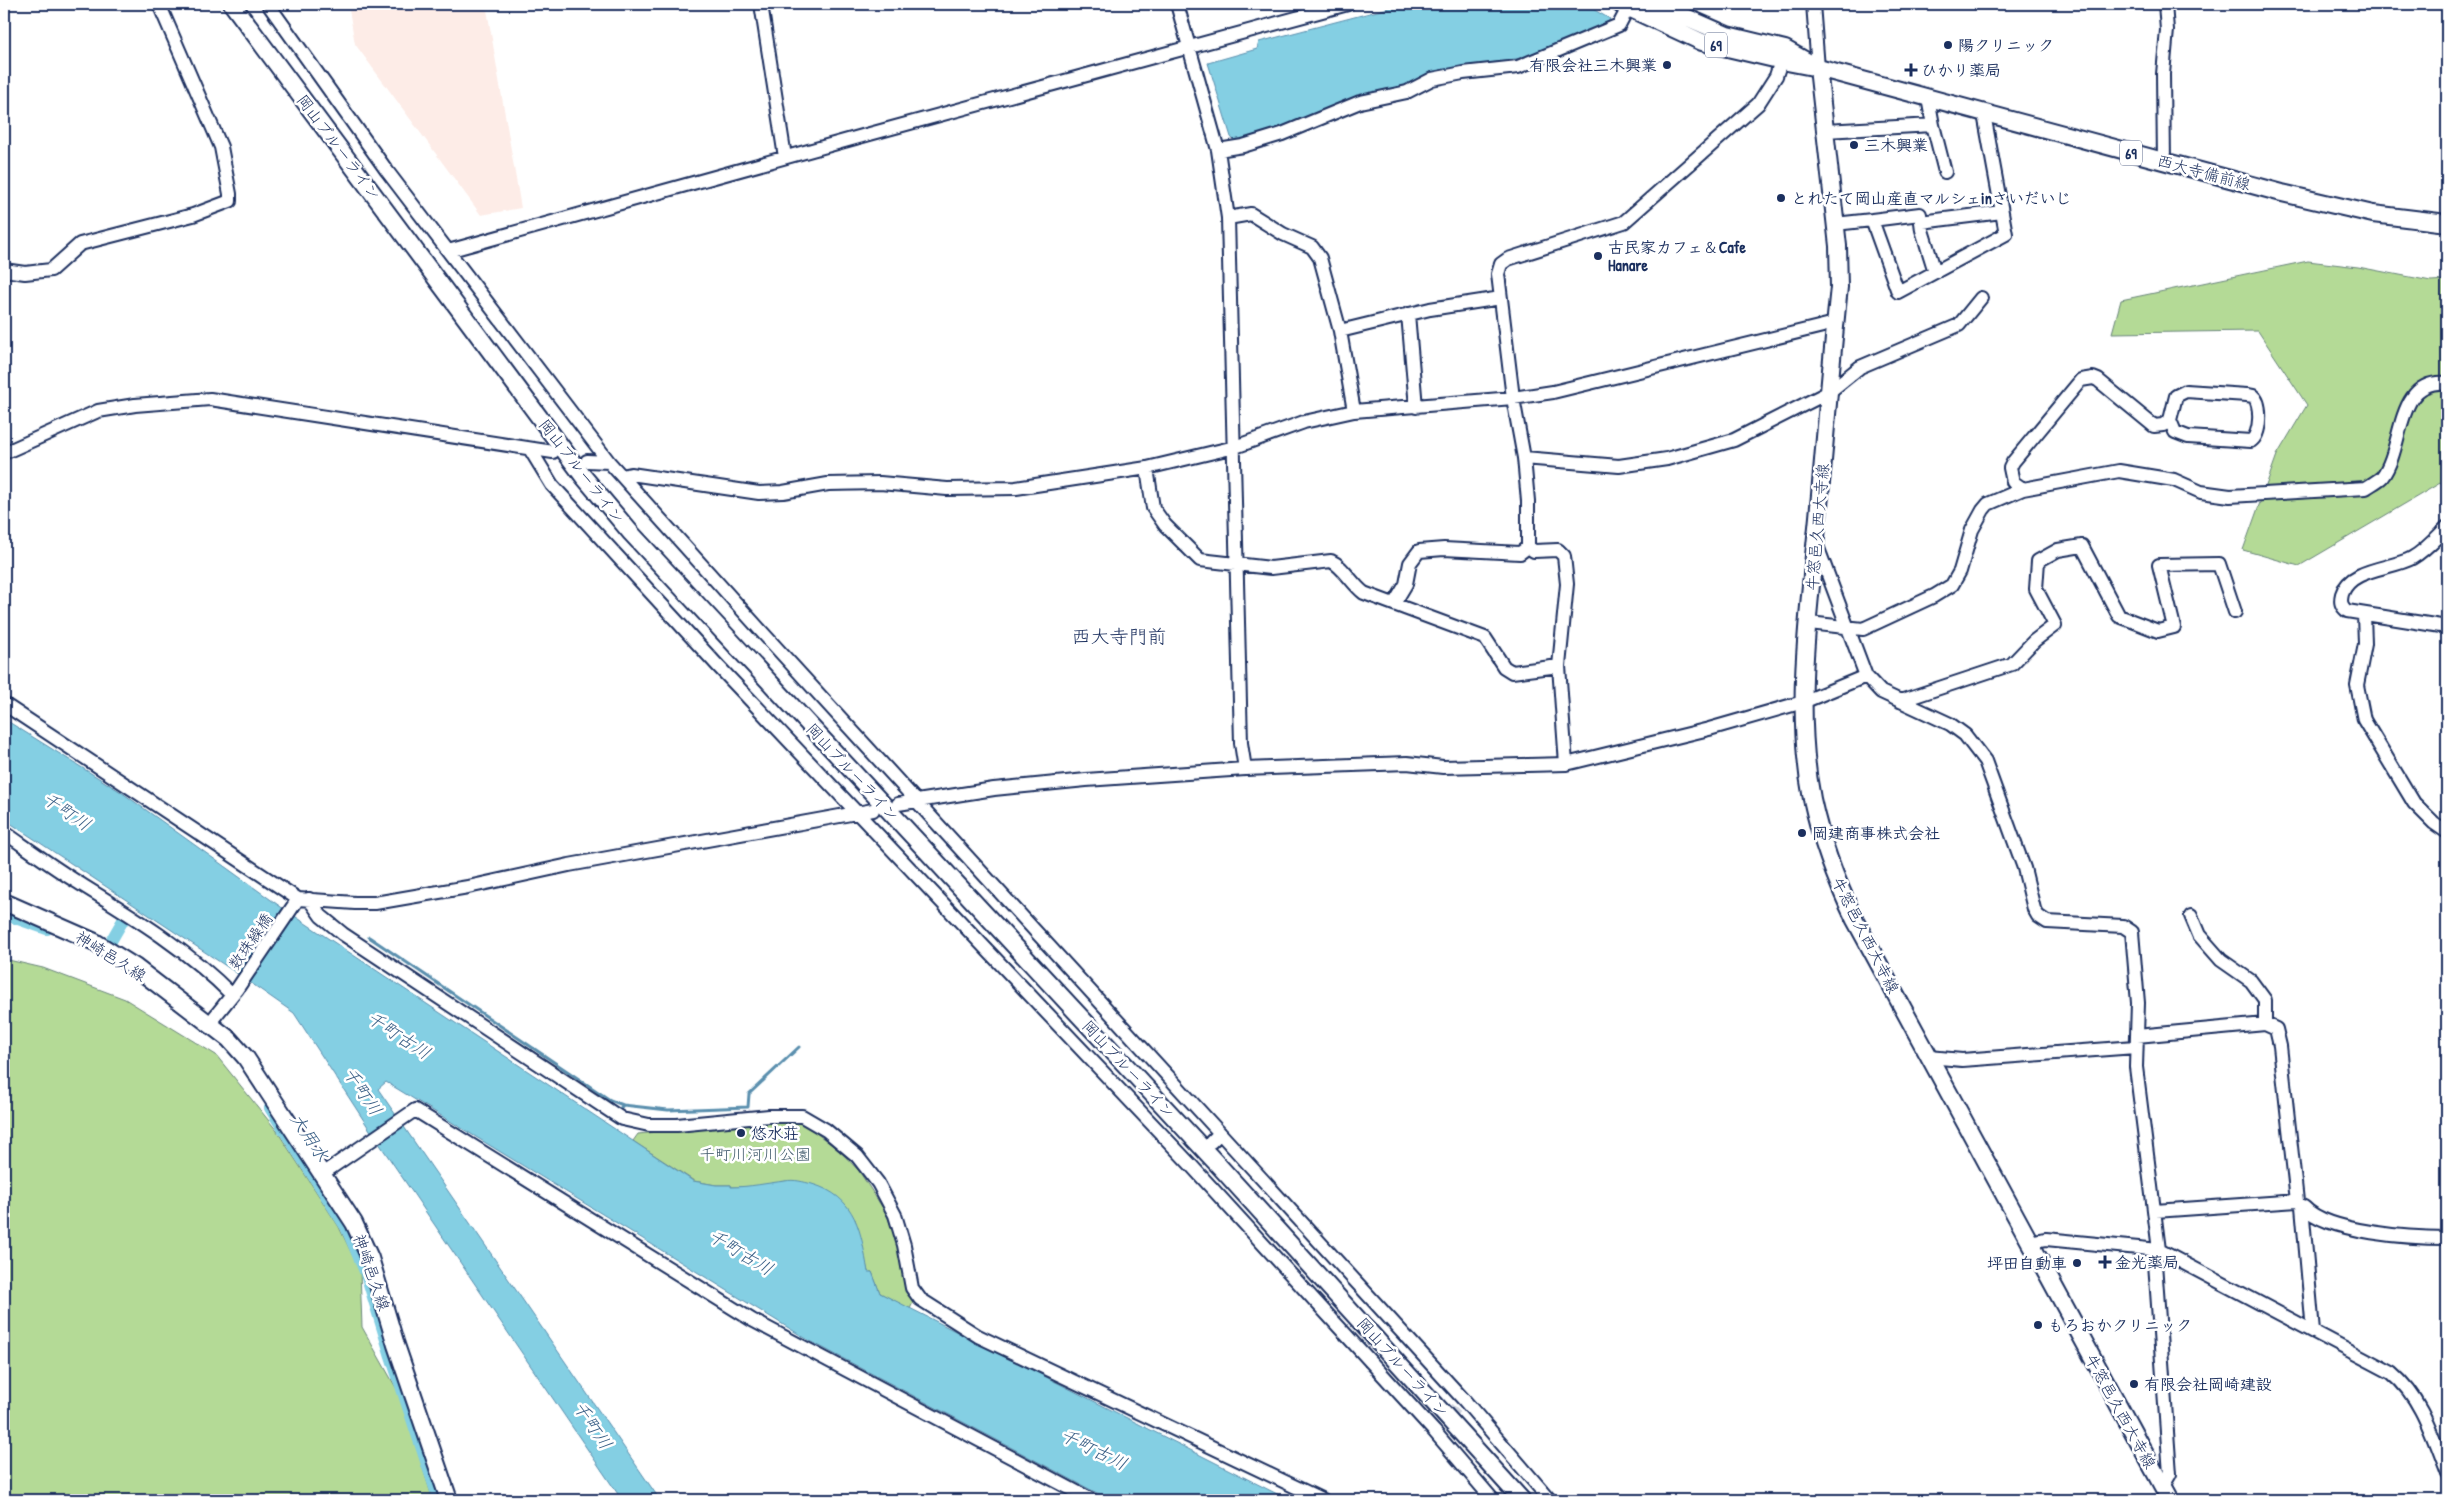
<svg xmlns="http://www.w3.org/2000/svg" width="2451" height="1504" font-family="'Patrick Hand','Klee One',sans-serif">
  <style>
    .built { fill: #fdece7 }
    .green { fill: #b4da96; stroke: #68847a }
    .water { fill: #84cfe3; stroke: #5a8fae }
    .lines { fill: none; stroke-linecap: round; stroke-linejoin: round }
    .stream { stroke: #5a8fae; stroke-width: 3 }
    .canal { stroke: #84cfe3; stroke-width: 12 }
    .minor-tunnel { stroke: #d1d5df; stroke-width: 12; stroke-dasharray: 12 6; stroke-linecap: butt }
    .minor-casing { stroke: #1b2f5e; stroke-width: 16 }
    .major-casing { stroke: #1b2f5e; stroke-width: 20 }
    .minor { stroke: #fff; stroke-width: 12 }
    .major { stroke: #fff; stroke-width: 16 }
    .poi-dot { fill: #1b2f5e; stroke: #fff; stroke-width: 2 }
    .labels { text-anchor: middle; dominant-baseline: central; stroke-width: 5; stroke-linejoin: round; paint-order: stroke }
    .shield { fill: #fff; stroke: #5f6d8e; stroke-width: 1 }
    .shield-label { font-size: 15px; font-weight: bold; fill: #1b2f5e }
    .poi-label { font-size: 16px; font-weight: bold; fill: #1b2f5e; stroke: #fff; text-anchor: start }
    .street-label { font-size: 16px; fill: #1b2f5e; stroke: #fff }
    .park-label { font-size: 16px; fill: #415a6c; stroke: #fff }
    .water-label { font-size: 18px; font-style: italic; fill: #3a5f86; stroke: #fff }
    .quarter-label { font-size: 19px; fill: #1b2f5e; stroke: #fff }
  </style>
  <rect width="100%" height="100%" fill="#fff"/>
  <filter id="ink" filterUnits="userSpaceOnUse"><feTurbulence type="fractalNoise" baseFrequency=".02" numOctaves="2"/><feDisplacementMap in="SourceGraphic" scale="10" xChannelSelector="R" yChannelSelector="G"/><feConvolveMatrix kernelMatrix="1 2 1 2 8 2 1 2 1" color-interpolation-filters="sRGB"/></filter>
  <g filter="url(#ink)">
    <path class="built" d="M348 4H486L521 208 481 215 355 44Z"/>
    <path class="green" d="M2308 261 2358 267 2431 281 2447 280V479L2299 566 2243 550 2277 455 2307 405 2258 331 2112 333 2121 300Z
      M4 959 43 968 125 999 216 1055 277 1131 339 1227 360 1271 362 1327 399 1393 433 1500H4Z
      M763 1121 801 1122 839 1150 859 1171 886 1213 896 1239 907 1290 914 1300 910 1309 880 1293 872 1272H868L855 1219 786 1181 757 1187H731V1185H716L694 1181 633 1141 638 1134Z"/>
    <path class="water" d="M1404 4H1584L1610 19 1607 23 1521 58 1464 67 1432 74 1400 89 1237 144 1231 137 1208 63 1257 49 1259 42Z
      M4 719 121 792 281 907 693 1181 716 1185H731V1187C750 1187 767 1183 785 1181 794 1179 804 1182 812 1184 857 1197 861 1232 868 1272H872L880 1293 1289 1500H1113L1093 1491 810 1341 386 1082 378 1089 660 1500H622L370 1130 294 1013 238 974 4 819Z"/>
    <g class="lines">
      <path class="stream" d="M369 937 610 1100 623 1105
        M617 1112 623 1105 668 1110 748 1107 749 1094 799 1047"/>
      <path class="canal" d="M4 914 47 929
        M111 941 126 915
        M270 1108 346 1227 366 1274 390 1353 439 1500"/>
      <path class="minor-tunnel" d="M1441 1424 1456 1408"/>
      <g class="minor-casing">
        <path id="minor" d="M268 4 387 171 609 462 762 632 1464 1400 1550 1500
          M761 4 785 157
          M1177 4 1218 150 1228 218 1241 743 1245 769
          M1813 4 1818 68
          M1933 125 1945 172
          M1825 131 1933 125 1928 98
          M1218 150 1243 146 1282 134 1360 102 1407 92 1432 79 1463 73 1518 67 1619 25 1630 4
          M2164 162 2163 74 2167 30 2165 4
          M1228 218 1251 214 1283 234 1312 247 1320 258 1340 331 1354 411
          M1872 220 1920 214 1922 230 1935 272
          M1921 222 2002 212
          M1835 224 1872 220 1898 292 2006 234 1984 114
          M448 251 866 135 1348 4
          M4 270 25 273 51 270 80 244 193 215 230 201V194L221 147 159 4
          M1408 314 1416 407
          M1340 331 1430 309 1501 298
          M530 449 552 485 719 667 1189 1163 1434 1431 1493 1500
          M4 453 98 411 135 405 210 399 553 452
          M1524 458 1619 466 1667 459 1734 440 1829 392 1860 367 1959 325 1981 298
          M587 461 609 462
          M1147 468 1153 508 1165 525 1200 560 1271 568 1331 561C1343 566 1352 584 1364 593L1485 638 1504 667 1512 672 1559 666
          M622 476 631 474 759 493 783 492 828 484 880 483 947 489 1016 488 1147 468 1235 447 1304 422 1354 411 1513 398 1553 392 1835 323
          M2023 489 2013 482 2010 468 2013 462 2081 380 2093 378 2098 380 2154 426 2163 425 2170 420 2175 432 2188 437 2251 441C2261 434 2262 403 2253 396L2247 395 2186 391 2176 396 2170 420
          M2447 527C2436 538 2426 550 2412 558 2392 569 2350 568 2342 594 2340 602 2341 606 2347 611L2447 627
          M1816 543 1866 676 1881 692 1950 724 1965 735 1985 761 2024 868 2034 909 2038 916 2047 922 2123 926 2132 932 2138 1003 2136 1067 2159 1250 2046 1239 2029 1242
          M1394 604 1406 584 1410 563 1419 551 1444 549 1520 553 1528 547
          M2364 614 2365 644 2357 685 2364 720 2414 803 2434 823 2447 832
          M1809 623 1863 629 1934 596 1952 585 1960 571 1972 530 1983 510 1988 504 2023 489 2119 471 2174 480 2201 492 2230 496 2366 488C2370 485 2378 481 2382 477 2405 447 2394 378 2447 383
          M1900 701 2012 664 2034 641 2055 625 2036 589 2038 561 2058 550 2082 546 2119 616 2158 631 2174 627 2159 565 2219 564 2235 612
          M4 704 298 899 355 903H375L468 887 569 865 873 810
          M1566 764 1559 666 1567 584 1564 556 1558 550 1534 551 1528 547V501L1524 458 1513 398 1498 274 1501 264 1508 259 1624 222 1758 104 1776 76 1781 61
          M898 804 994 789 1086 780 1245 769 1407 763 1443 767 1566 764 1709 729 1803 702 1866 676
          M4 832C27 848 50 865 74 880 129 914 186 948 232 995
          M309 899 321 916 343 934 622 1119 649 1125H677L769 1116H802L826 1130 857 1156 878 1183 895 1215 904 1245 912 1288 920 1299 978 1336 1323 1500
          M208 1025 237 989 298 899
          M2137 1036 2265 1024V1000L2251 981 2221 960 2199 935 2191 916
          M1929 1057 1962 1060 2135 1047
          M1211 1142 1220 1133
          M322 1174 415 1110 752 1320 1092 1500
          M2302 1206 2313 1331
          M2304 1207C2328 1233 2413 1238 2447 1238
          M2155 1211 2297 1201 2280 1046 2276 1029 2265 1024
          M2154 1249 2170 1474 2163 1486
          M2159 1250 2392 1373C2422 1398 2433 1438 2447 1473"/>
      </g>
      <g class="major-casing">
        <path id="major" d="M232 4 583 476 631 533 1221 1168 1522 1500
          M1620 4 1702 42 1787 62 1818 68 2282 193 2373 214 2447 223
          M1656 4 1727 35 1785 49 1808 62
          M1818 68 1838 246 1839 287C1831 363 1825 440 1818 517 1809 609 1794 707 1812 799 1821 841 1836 881 1855 920L2170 1500
          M4 902 95 942 135 967 229 1039 246 1058 354 1223 370 1258 396 1345 449 1500"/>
      </g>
      <use href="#minor" class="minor"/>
      <use href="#major" class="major"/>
    </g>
  </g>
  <g class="poi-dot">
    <circle cx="1948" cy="45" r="5"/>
    <circle cx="1667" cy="65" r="5"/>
    <path d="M1908.5 62.5h5v5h5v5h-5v5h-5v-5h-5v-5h5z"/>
    <circle cx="1854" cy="145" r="5"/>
    <circle cx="1781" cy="198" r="5"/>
    <circle cx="1598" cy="256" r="5"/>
    <circle cx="1802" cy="833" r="5"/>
    <circle cx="741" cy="1133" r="5"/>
    <path d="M2102.5 1254.5h5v5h5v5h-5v5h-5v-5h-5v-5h5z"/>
    <circle cx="2077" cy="1263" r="5"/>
    <circle cx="2038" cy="1325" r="5"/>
    <circle cx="2134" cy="1384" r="5"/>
  </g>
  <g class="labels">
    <g class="shield">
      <rect x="1705" y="32.5" width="22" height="25" rx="4"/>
      <rect x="2120" y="140.5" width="22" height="25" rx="4"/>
    </g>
    <g class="shield-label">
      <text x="1716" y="45">69</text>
      <text x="2131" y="153">69</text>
    </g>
    <g class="poi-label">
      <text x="1958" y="45">陽クリニック</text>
      <text x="1657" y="65" text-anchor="end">有限会社三木興業</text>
      <text x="1921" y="70">ひかり薬局</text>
      <text x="1864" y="145">三木興業</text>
      <text x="1791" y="198">とれたて岡山産直マルシェinさいだいじ</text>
      <text x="1608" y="247">古民家カフェ＆Cafe<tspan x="1608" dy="18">Hanare</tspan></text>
      <text x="1812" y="833">岡建商事株式会社</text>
      <text x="751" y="1133">悠水荘</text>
      <text x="2115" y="1262">金光薬局</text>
      <text x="2067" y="1263" text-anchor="end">坪田自動車</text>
      <text x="2048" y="1325">もろおかクリニック</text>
      <text x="2144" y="1384">有限会社岡崎建設</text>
    </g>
    <g class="street-label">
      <text transform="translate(339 147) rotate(53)">岡山ブルーライン</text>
      <text transform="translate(2204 172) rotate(15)">西大寺備前線</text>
      <text transform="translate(582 471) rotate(52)">岡山ブルーライン</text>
      <text transform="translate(1817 527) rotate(-85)">牛窓邑久西大寺線</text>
      <text transform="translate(853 772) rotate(47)">岡山ブルーライン</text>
      <text transform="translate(1866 935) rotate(63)">牛窓邑久西大寺線</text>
      <text transform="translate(250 941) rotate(-55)">数珠繰橋</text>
      <text transform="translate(111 956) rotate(32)">神崎邑久線</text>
      <text transform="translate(1129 1069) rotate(47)">岡山ブルーライン</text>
      <text transform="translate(372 1272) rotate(71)">神崎邑久線</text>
      <text transform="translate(1403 1367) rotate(48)">岡山ブルーライン</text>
      <text transform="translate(2121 1411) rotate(61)">牛窓邑久西大寺線</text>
    </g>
    <g class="park-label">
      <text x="755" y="1154">千町川河川公園</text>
    </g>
    <g class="water-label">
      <text transform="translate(67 811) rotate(34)">千町川</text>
      <text transform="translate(399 1035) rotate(33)">千町古川</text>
      <text transform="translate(363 1091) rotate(56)">千町川</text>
      <text transform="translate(310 1137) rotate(57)">大用水</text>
      <text transform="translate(741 1252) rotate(31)">千町古川</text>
      <text transform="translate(593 1425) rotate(56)">千町川</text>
      <text transform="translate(1094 1449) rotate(26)">千町古川</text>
    </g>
    <g class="quarter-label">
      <text x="1119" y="636">西大寺門前</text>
    </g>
  </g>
  <rect width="2451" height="1504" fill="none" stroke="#fff" stroke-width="20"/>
  <rect x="10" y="10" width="2431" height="1484" fill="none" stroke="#1b2f5e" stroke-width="2" filter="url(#ink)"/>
</svg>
